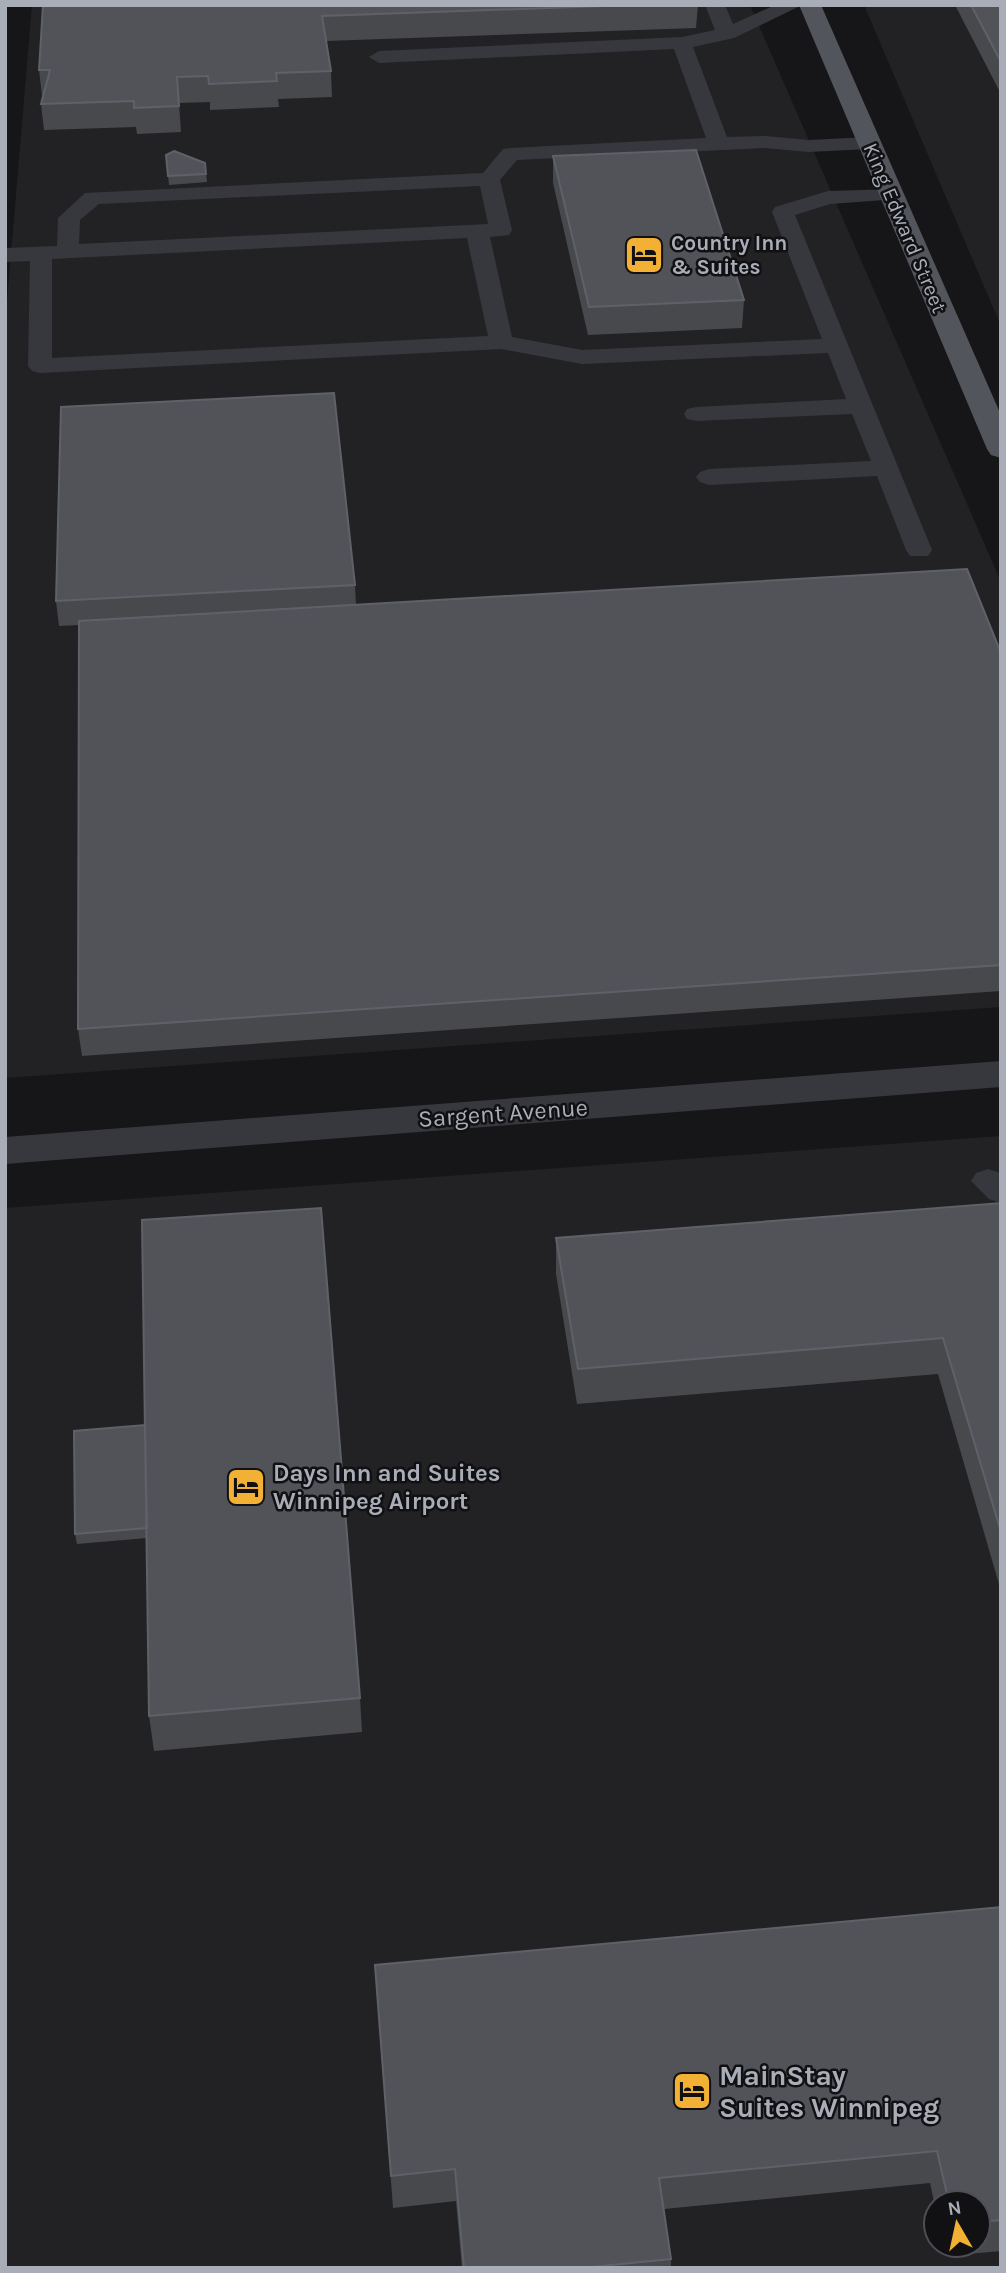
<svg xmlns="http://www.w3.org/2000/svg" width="1006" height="2273" font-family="Karla,sans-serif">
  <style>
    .built { fill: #222225; fill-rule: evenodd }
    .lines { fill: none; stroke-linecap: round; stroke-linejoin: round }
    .service { fill: #37383d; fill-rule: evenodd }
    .tertiary { fill: #37383d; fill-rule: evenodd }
    .primary { fill: #53555c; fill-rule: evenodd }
    .wall { fill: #47494d }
    .building { fill: #525359; stroke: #5f6168; stroke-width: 2 }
    .labels { text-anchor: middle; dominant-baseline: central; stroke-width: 5; stroke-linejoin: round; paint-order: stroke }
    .far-street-label { font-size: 21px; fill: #a8adb8; stroke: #111113 }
    .far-poi-label { font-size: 21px; font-weight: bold; fill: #a8adb8; stroke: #111113; text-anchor: start }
    .street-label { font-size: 24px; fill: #a8adb8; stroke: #111113 }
    .poi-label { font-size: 24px; font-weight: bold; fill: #a8adb8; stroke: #111113; text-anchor: start }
    .near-poi-label { font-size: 28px; font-weight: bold; fill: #a8adb8; stroke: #111113; text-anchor: start }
  </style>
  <rect width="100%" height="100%" fill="#161618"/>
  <path class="built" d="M32 5H750L1001 582V1007L5 1078V325Z
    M864 5H1001V326Z
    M1001 1136V2268H5V1208ZM936 2203H978V2245H936Z"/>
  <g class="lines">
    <path class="service" d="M705 5H725L733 24 775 5H802L734 38 693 47 727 137 766 136 808 140 869 137 880 143 869 149 808 152 766 148 517 160 500 180 512 230 509 235 490 237 512 337 582 350 822 339 772 212 775 207 828 191 898 189 901 194 898 199 830 204 795 215 932 550 928 556H910L906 550 877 476 709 485 700 482 696 477 700 472 709 469 871 461 852 414 696 421 687 419 684 414 687 409 696 407 846 399 828 353 582 364 501 349 40 373 32 371 28 366 30 261 5 262V248L57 246 58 218 85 193 483 173 503 149 511 148 706 138 674 49 379 63 369 57 379 51 682 37 715 30ZM480 186 488 224 79 244 80 220 99 204ZM467 238 488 336 52 358V259Z
      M988 1169 1001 1173V1203L989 1199 971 1181 976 1173Z"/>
    <path class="tertiary" d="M1001 1061V1087L5 1164V1137Z"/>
    <path class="primary" d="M799 5H821L1001 415V458L991 455 987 449Z"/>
  </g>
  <path class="wall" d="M43 5H698L696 28 326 41 331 71 332 97 278 99 279 107 210 110V102L179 103 181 132 137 134 136 127 44 130 41 104 43 96H42L39 70Z
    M955 5H1001V94Z
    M166 155 205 163 207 182 169 185Z
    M553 156 744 300 742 328 588 335 553 183Z
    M355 585 356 605 1001 653V991L82 1056 78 1029 79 625 59 626 56 601Z
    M1001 1203V1591L938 1374 577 1404 556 1274V1238Z
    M74 1431 360 1698 362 1732 154 1751 149 1716 147 1538 77 1544 75 1534Z
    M1001 1907V2251L946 2256 943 2245H978V2203H936V2211L930 2183 664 2209 671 2259V2268H462L456 2201 393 2208 375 1965Z"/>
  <path class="building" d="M43 5H631L322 16 331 71 276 73 277 81 209 84 208 76 177 77 179 106 134 108V101L41 104 50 70H39Z
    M971 5H1001V62Z
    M696 150 744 300 589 307 553 156Z
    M174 151 205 163 206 174 168 176 166 155Z
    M334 393 355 585 56 601 61 407Z
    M967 569 1001 653V965L78 1029 79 621Z
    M1001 1203V1532L943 1338 578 1369 556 1238Z
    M321 1208 360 1698 149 1716 142 1220Z
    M145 1425 147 1528 75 1534 74 1431Z
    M1001 1907V2220L978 2222V2203H949L937 2151 659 2178 671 2259 581 2268H464L455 2169 391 2176 375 1965Z"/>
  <defs>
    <g id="hotel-square" transform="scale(2.0125)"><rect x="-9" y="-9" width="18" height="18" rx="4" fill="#f2b134" stroke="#111113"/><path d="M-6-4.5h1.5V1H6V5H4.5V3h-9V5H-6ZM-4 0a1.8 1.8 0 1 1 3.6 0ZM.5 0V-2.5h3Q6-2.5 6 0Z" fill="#111"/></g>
  </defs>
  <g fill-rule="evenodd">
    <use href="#hotel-square" x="644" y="255"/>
    <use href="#hotel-square" x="246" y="1487"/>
    <use href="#hotel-square" x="692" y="2091"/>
  </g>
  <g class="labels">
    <g class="far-street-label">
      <text transform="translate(905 228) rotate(67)">King Edward Street</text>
    </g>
    <g class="far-poi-label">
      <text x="671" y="243">Country Inn<tspan x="671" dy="24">&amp; Suites</tspan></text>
    </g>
    <g class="street-label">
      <text transform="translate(503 1113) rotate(-4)">Sargent Avenue</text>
    </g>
    <g class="poi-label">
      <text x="273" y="1473">Days Inn and Suites<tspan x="273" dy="28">Winnipeg Airport</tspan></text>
    </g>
    <g class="near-poi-label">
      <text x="719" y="2075">MainStay<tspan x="719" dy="32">Suites Winnipeg</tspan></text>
    </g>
  </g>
  <rect width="1006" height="2273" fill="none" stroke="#a8adb8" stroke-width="14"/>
  <g transform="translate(957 2224) rotate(351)"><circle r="33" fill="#111113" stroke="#4d4f55" stroke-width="2"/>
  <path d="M0-5L12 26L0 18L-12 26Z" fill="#f2b134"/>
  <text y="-10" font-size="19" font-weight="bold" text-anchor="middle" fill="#a8adb8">N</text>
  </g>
</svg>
